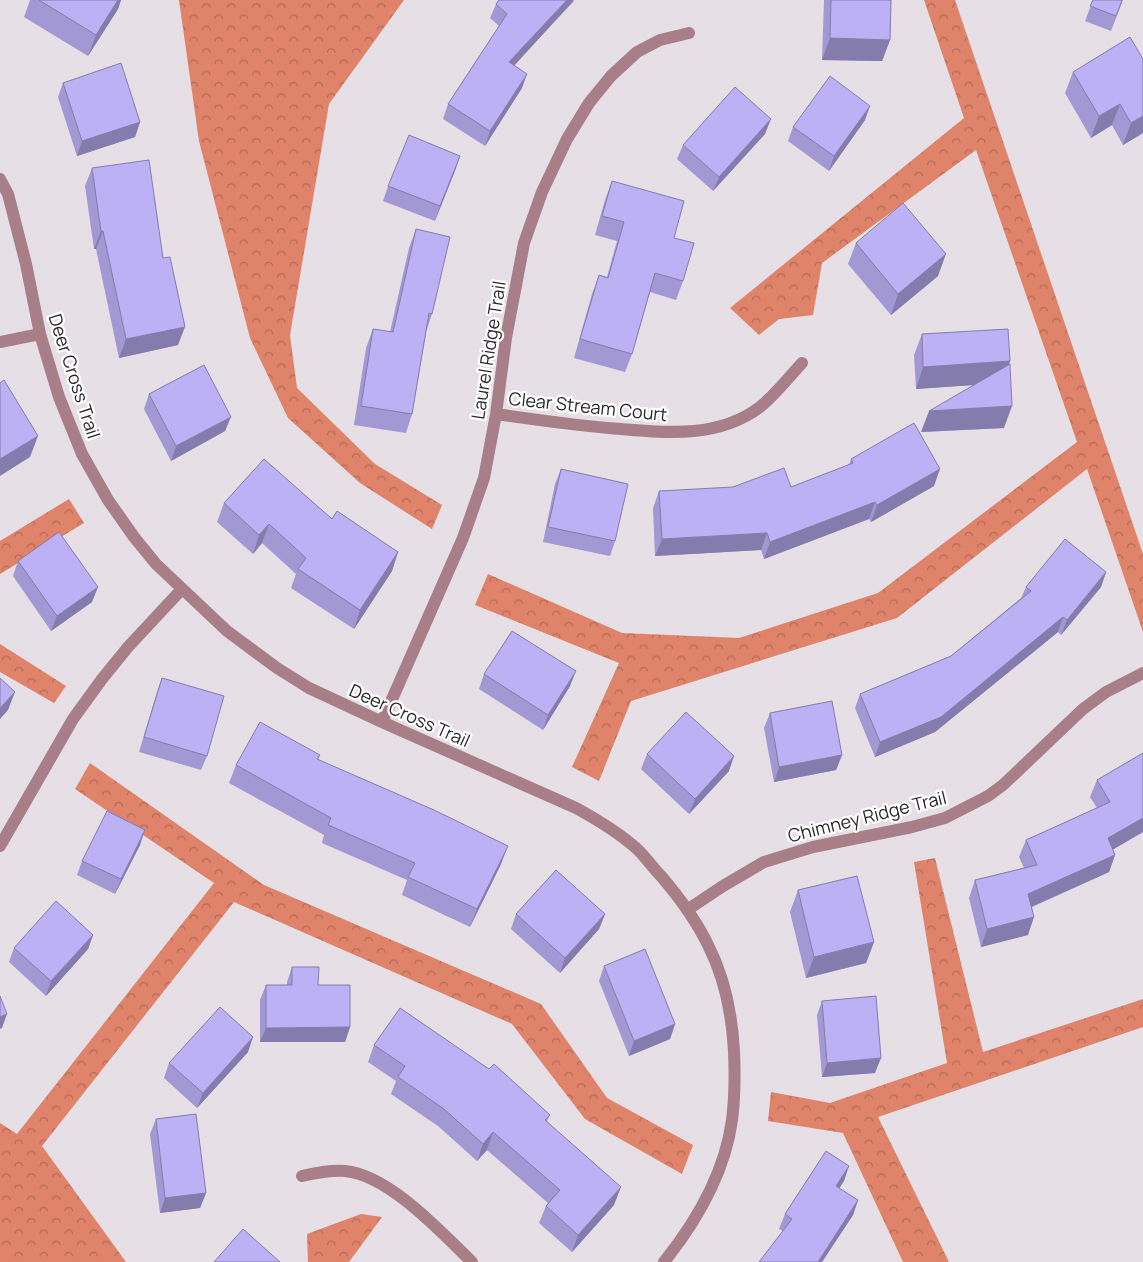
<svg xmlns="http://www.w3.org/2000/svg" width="1143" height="1262" font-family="Manrope,sans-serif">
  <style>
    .forest { fill: url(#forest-crowns) }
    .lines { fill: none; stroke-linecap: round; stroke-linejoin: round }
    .minor { stroke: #a87e89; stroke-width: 12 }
    .wall { fill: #a298d3 }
    .shaded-wall { fill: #847cac }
    .building { fill: #bcb1f5; stroke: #847cac }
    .labels { text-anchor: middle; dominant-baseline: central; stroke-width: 4.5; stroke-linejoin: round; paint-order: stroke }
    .street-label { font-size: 18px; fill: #292729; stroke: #fff }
  </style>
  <defs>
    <pattern id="forest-crowns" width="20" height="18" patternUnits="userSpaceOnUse" patternTransform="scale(1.25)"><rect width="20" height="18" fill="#df836a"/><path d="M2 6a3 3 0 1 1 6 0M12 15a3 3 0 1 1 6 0" fill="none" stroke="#b56b57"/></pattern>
  </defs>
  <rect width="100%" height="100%" fill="#e6dfe5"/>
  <path class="forest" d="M179 0H404L329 104 290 335 297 388 375 464 442 505 432 529 360 483 288 418 250 338 199 141Z
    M924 0H955L1143 554V632L1087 469 897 618 631 701 599 781 572 767 619 663 475 605 488 574 622 633 739 638 878 593 1077 442 976 150 822 263 813 315 779 319 759 335 730 308 964 118Z
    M69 499 84 523 0 574V541Z
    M0 644 66 686 54 703 0 672Z
    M90 763 264 885 541 1004 607 1098 693 1145 682 1174 585 1119 512 1024 234 902 42 1146 126 1262H0V1123L17 1134 214 883 75 789Z
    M935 858 983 1052 1143 999V1027L878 1117 949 1262H903L843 1133 768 1121 771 1092 830 1103 947 1063 914 862Z
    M361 1214 382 1217 349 1262H308L307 1234Z"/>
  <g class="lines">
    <path class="minor" d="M0 179 8 194 26 264 40 334 59 397 82 454 108 500 134 537 156 564 227 631 277 668 309 688 382 722 576 808C596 819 618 832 636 848 645 856 652 867 661 876 679 897 696 920 708 945 725 978 732 1015 734 1051 735 1074 735 1097 732 1120 725 1172 696 1222 664 1262
      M0 342 40 334
      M496 414C538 420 579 426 621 429 668 433 719 438 760 407 774 396 789 377 802 363
      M382 722 463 538 484 478 496 414 506 338 524 243 542 192 567 139 589 103 611 76 637 52 660 40 689 33
      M0 846 73 719 102 679 128 647 182 589
      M687 910 723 886 764 862 813 847 912 827 945 818 988 796 1003 785 1083 709 1106 692 1143 673
      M302 1176C316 1173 330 1170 345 1171 389 1175 441 1232 472 1262"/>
  </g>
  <path class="wall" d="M30 0H121L118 9 88 56 24 17Z
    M824 0H891L890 40 882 61 822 60Z
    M1093 0H1123L1111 31 1085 21Z
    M574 1 514 65 522 88 485 146 443 119 448 104 499 26 490 18 496 4Z
    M1143 59V133L1123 145 1112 125 1091 138 1065 93 1073 72Z
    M63 83 140 122 135 137 77 156 58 97Z
    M865 120 829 171 788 141 793 127Z
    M765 134 713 191 677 159 683 145Z
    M460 156 435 221 383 201 388 186Z
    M92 168 163 258 178 345 119 358 96 249H94L85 186Z
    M612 181 674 238 683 281 676 300 650 292 632 354 625 372 574 358 592 294 599 275 607 277 617 241 595 235 605 200Z
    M416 229 432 314 426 332 412 414 406 433 354 425 366 348 373 329 390 332 409 248Z
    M856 243 938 276 891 315 848 264Z
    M922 334 1010 361 1009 365 1004 428 921 432 974 385 916 389 914 355Z
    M149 394 225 431 171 461 144 409Z
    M851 459 934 486 871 522 869 519 764 559 761 550 655 556 653 508 659 491 791 487 849 465Z
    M561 469 615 541 610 556 543 542 555 484Z
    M224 503 332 519 398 552 392 571 354 629 291 588 296 574 262 543 253 554 217 522Z
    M18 561 92 602 51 631 13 576Z
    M1106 572 1101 587 1061 635 1058 632 935 732 875 757 855 708 860 694 951 656 1021 598 1026 587Z
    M484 674 570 686 543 730 479 689Z
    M162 678 207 756 201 770 139 752 157 692Z
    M770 713 842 755 836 770 774 782 764 728Z
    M1143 753V832L1113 849 1115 855 1109 872 1032 907 1028 935 981 947 969 898 975 880 1024 868 1019 857 1026 840 1097 808 1090 797 1097 780Z
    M647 754 729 771 689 814 641 769Z
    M320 755 318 760 501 864 470 927 402 895 407 880 322 843 324 835 229 783 236 765Z
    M140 845 115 894 77 875 82 861Z
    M798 890 874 942 866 963 806 978 790 912Z
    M516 914H605L599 929 560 973 511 929Z
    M93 935 88 949 46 996 9 962 14 948Z
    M604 966 675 1024 670 1039 629 1056 599 981Z
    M292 967 318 985 350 1027 345 1042H260V1000L266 985H287V982Z
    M822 1001 875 1073 822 1077 817 1015Z
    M374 1045 550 1115 547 1121 614 1205 572 1252 539 1223 546 1206 548 1203 487 1150 477 1161 438 1126 391 1094 396 1081 368 1062Z
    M248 1052 197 1108 164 1078 169 1063Z
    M156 1119 206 1193 200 1208 160 1213 150 1134Z
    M844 1181 839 1188 858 1200 853 1215 822 1262H759L783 1231 779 1229 785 1214Z"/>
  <path class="shaded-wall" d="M118 0H121L118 9 88 56 96 35Z
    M567 0H574L504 77 509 62Z
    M830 38 890 40 882 61 822 60Z
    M527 74 522 88 485 146 490 131Z
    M1120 104 1112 125 1091 138 1099 116Z
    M870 106 865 120 829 171 834 156Z
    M1143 116V133L1123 145 1131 123Z
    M771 119 765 134 713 191 719 177Z
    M140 122 135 137 77 156 82 141Z
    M460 156 455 171 435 221 440 206Z
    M101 231H103L96 249H94Z
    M946 254 938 276 891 315 898 294Z
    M185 327 178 345 119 358 126 339Z
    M1010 361 1002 383 916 389 923 367Z
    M1012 406 1004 428 921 432 929 411Z
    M231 417 225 431 171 461 176 446Z
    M38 436 30 457 0 476V459Z
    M940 469 934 486 871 522 877 505Z
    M875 502 869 519 764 559 770 542Z
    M269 524 262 543 253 554 259 535Z
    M767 533 761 550 655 556 662 539Z
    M398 552 392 571 354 629 360 610Z
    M1106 572 1101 587 1061 635 1067 620Z
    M98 587 92 602 51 631 57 616Z
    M1063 617 1058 632 935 732 875 757 880 742Z
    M576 671 570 686 543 730 548 715Z
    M15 692 8 710 0 719V708Z
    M842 755 836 770 774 782 779 767Z
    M734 756 729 771 689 814 695 799Z
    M1143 818V832L1102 856 1108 838Z
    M145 830 140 845 115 894 121 879Z
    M508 846 501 864 470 927 477 909Z
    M1115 855 1109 872 1022 911 1028 894Z
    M605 914 599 929 560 973 565 958Z
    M1034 917 1028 935 981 947 987 929Z
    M93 935 88 949 46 996 51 981Z
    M874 942 866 963 806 978 814 957Z
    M7 1014 2 1028 0 1029V1017Z
    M675 1024 670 1039 629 1056 634 1041Z
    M350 1027 345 1042H260L266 1028Z
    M253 1037 248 1052 197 1108 203 1093Z
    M881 1058 875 1073 822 1077 827 1063Z
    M493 1132 487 1150 477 1161 483 1144Z
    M849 1166 844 1181 831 1201 836 1186Z
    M621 1187 614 1205 572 1252 578 1235Z
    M206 1193 200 1208 160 1213 165 1198Z
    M858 1200 853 1215 822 1262H818Z"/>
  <path class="building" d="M39 0H118L96 35Z
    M499 0H567L509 62 527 74 490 131 448 104 507 14 496 4Z
    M831 0H891L890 40 830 38Z
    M1093 0H1122L1116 16 1090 6Z
    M1130 37 1143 59V116L1131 123 1120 104 1099 116 1073 72Z
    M121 63 140 122 82 141 63 83Z
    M830 76 870 106 834 156 793 127Z
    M735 87 771 119 719 177 683 145Z
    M409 135 460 156 440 206 388 186Z
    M149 160 163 258 170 257 185 327 126 339 103 231H101L92 168Z
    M612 181 684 201 674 238 694 243 683 281 655 273 632 354 580 339 599 275 608 278 624 222 602 216Z
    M903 203 946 254 898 294 856 243Z
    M416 229 450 237 432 314 429 313 412 414 361 406 373 329 393 332Z
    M1008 329 1010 361 923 367 922 334Z
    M1010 364 1012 406 929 411Z
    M204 365 231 417 176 446 149 394Z
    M4 380 38 436 0 459V383Z
    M914 423 940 469 877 505 875 502 770 542 767 533 662 539 659 491 733 487 784 468 791 487 853 463 851 459Z
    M264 459 332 519 337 511 398 552 360 610 298 569 306 558 269 524 259 535 224 503Z
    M561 469 628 484 615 541 548 527Z
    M59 532 98 587 57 616 18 561Z
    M1065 539 1106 572 1067 620 1063 617 941 717 880 742 860 694 951 656 1031 591 1026 587Z
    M512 631 576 671 548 715 484 674Z
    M0 678 15 692 0 708Z
    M162 678 224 696 207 756 144 737Z
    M832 701 842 755 779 767 770 713Z
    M686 712 734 756 695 799 647 754Z
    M260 722 320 755 317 759 434 810 508 846 477 909 408 877 415 863 328 825 331 818 236 765Z
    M1143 753V818L1108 838 1115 855 1028 894 1034 917 987 929 975 880 1037 865 1026 840 1110 802 1097 780Z
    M107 811 145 830 121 879 82 861Z
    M556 870 605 914 565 958 516 914Z
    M857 876 874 942 814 957 798 890Z
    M56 901 93 935 51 981 14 948Z
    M645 949 675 1024 634 1041 604 966Z
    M292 967H319L318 985H350V1027L266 1028V985H292Z
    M0 996 7 1014 0 1017Z
    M876 996 881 1058 827 1063 822 1001Z
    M220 1007 253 1037 203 1093 169 1063Z
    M400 1008 489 1069 494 1064 550 1115 545 1120 621 1187 578 1235 546 1206 560 1190 493 1132 483 1144 444 1109 398 1077 405 1066 374 1045Z
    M196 1114 206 1193 165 1198 156 1119Z
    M826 1151 849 1166 836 1186 858 1200 818 1262H759L792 1219 785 1214Z
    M243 1229 280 1262H214Z"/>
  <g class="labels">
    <g class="street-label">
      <text transform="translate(488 350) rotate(-81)">Laurel Ridge Trail</text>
      <text transform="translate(75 376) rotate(72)">Deer Cross Trail</text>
      <text transform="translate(588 406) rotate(6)">Clear Stream Court</text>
      <text transform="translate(410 715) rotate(24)">Deer Cross Trail</text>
      <text transform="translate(867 816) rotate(-14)">Chimney Ridge Trail</text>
    </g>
  </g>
</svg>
